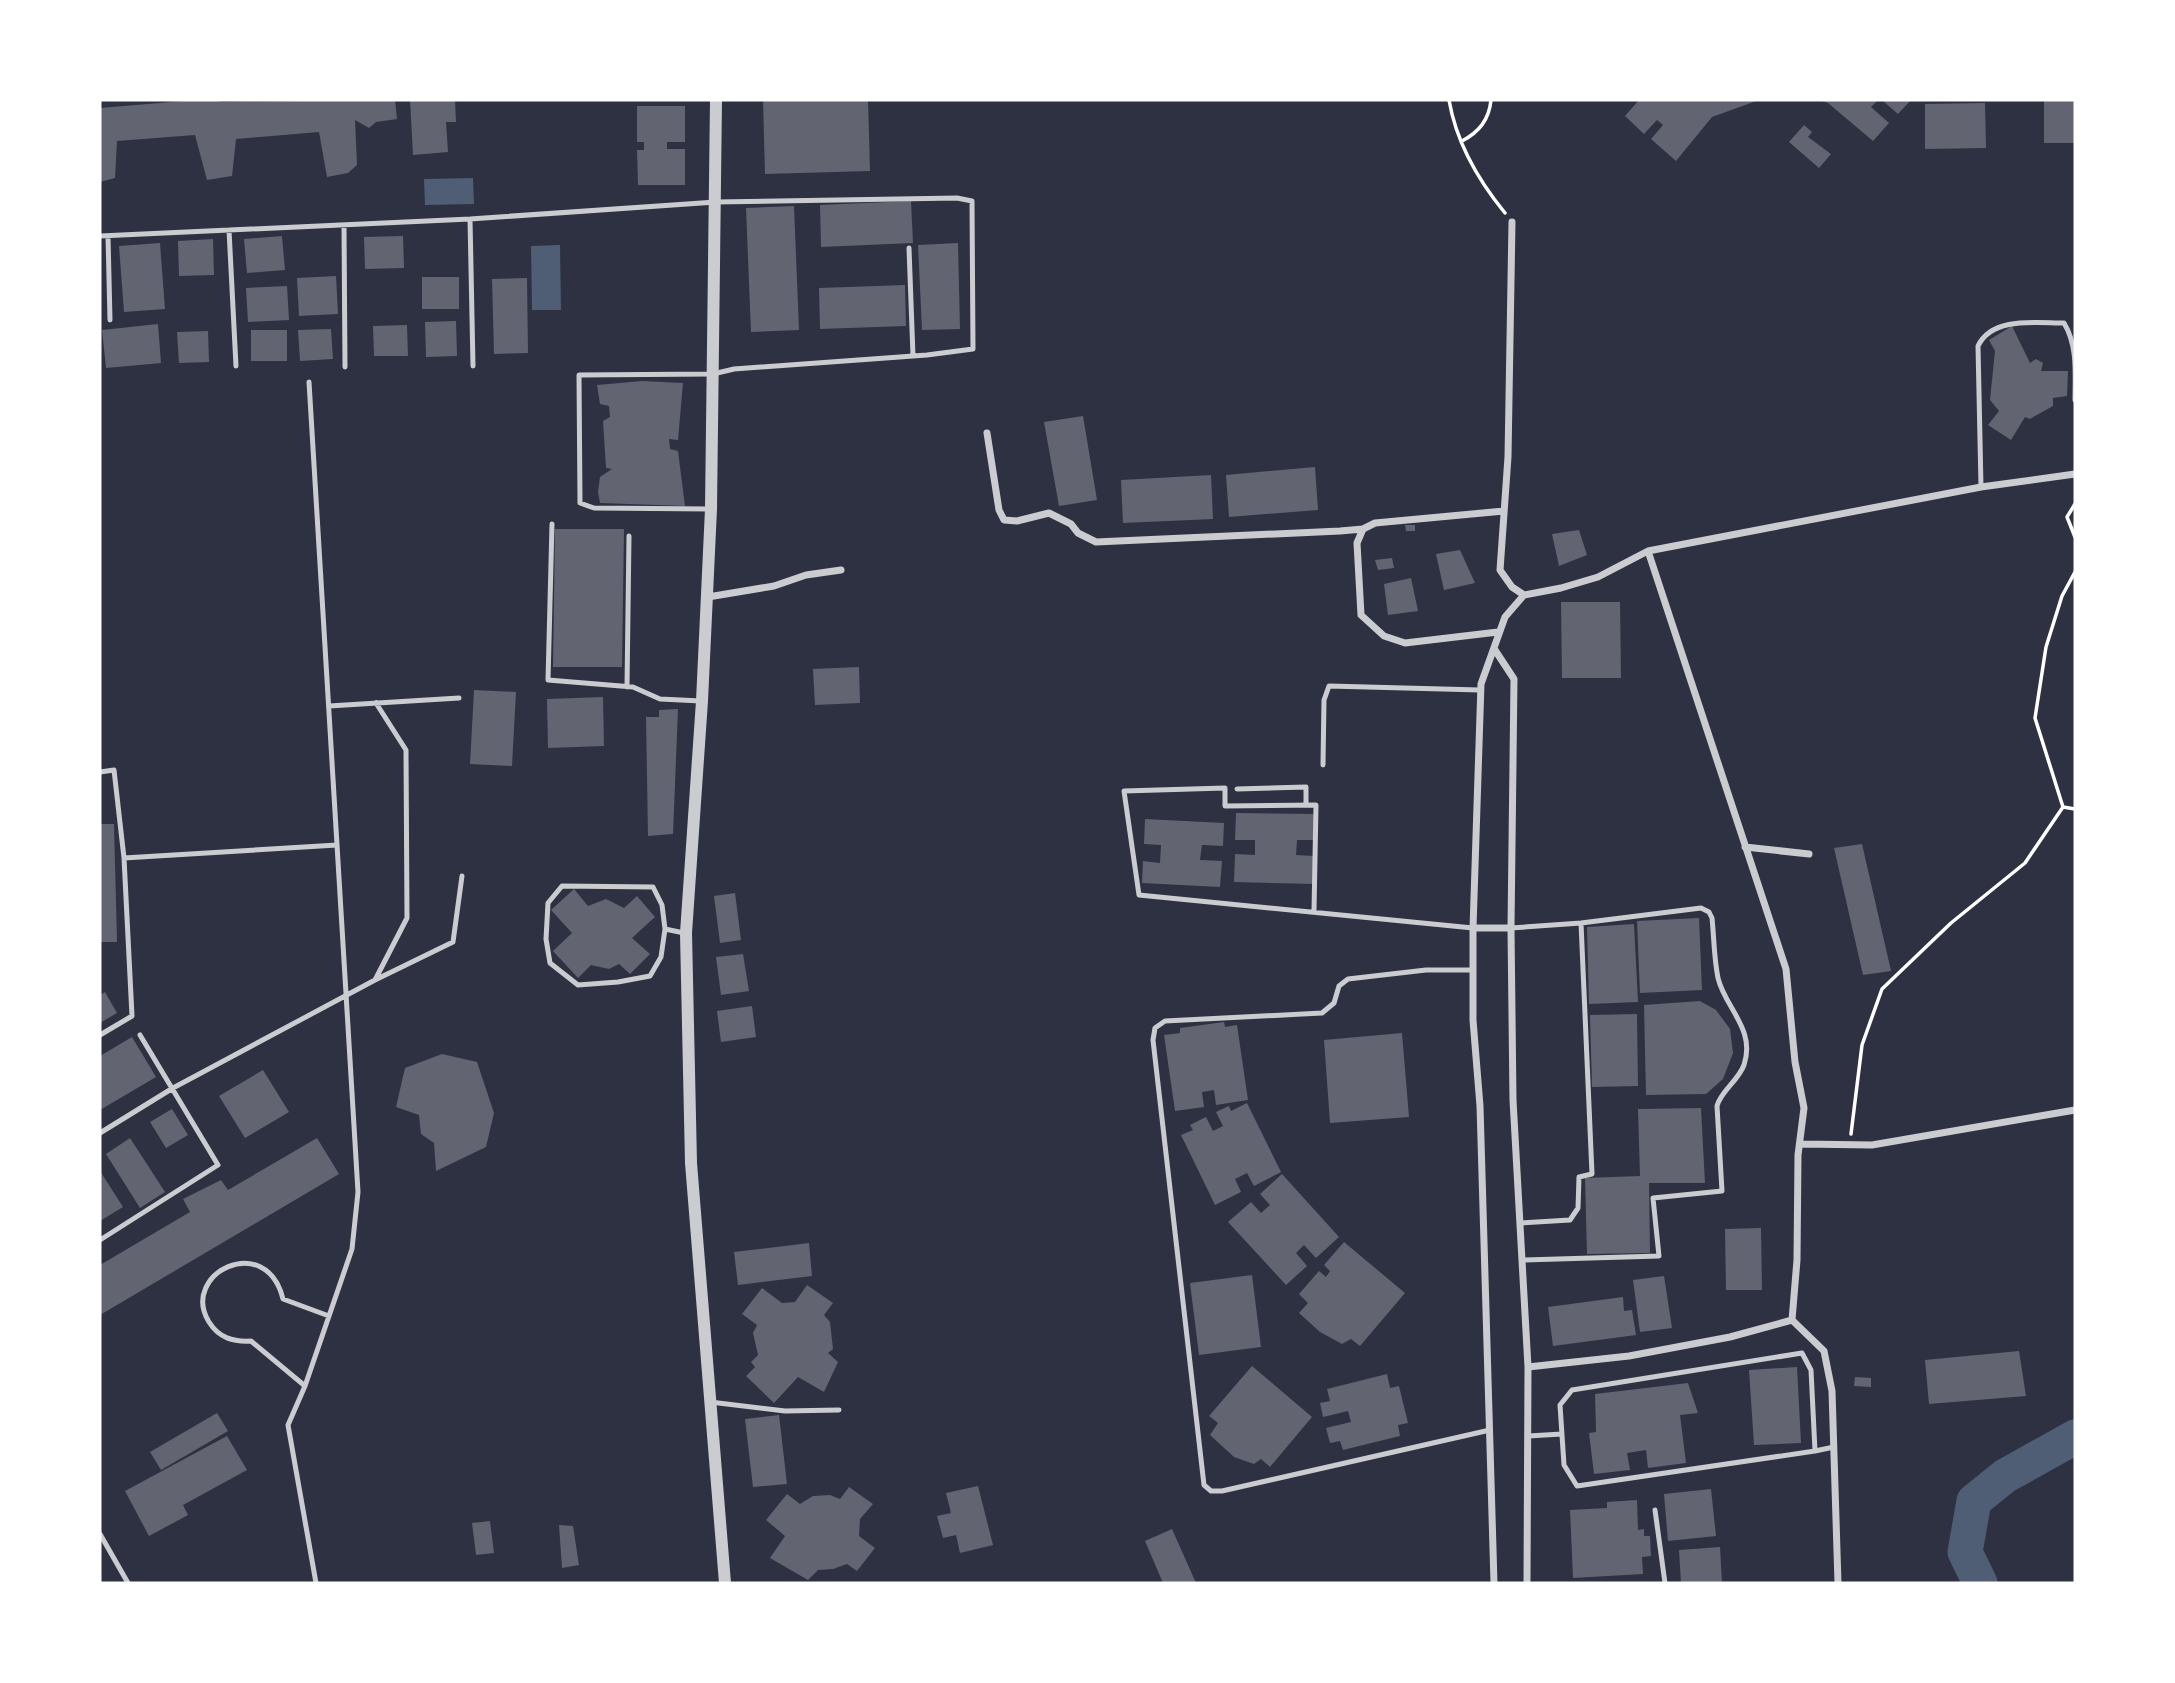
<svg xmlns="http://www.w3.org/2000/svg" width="2175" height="1683" font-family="'Open Sans',sans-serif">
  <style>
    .water { fill: #4f5d75 }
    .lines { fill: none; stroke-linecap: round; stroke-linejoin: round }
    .river { stroke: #4f5d75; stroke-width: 35 }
    .building { fill: #626471 }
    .path { stroke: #fff; stroke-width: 3.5 }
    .service { stroke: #caccd0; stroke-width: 5 }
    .minor { stroke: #caccd0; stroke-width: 7 }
    .tertiary { stroke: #caccd0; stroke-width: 12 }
  </style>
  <rect width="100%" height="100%" fill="#2d3142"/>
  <path class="water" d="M473 178 474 204 425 205 424 179Z
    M560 245 561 310H532L531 246Z"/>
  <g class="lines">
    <path class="river" d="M1980 1583 1965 1552 1974 1501 2005 1476 2075 1437"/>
  </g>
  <path class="building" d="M195 100H221L220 102 395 100 397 119 376 122 369 128 355 120 357 165 348 173 327 177 319 132 236 139 232 176 207 180 195 135 117 141 115 178 100 182V108Z
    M410 100H455L456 122H446L448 152 413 155Z
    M763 100H868L870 171 765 174Z
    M1639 100H1759L1712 117 1676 161 1651 139 1663 125 1657 120 1644 134 1625 116Z
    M1819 100H1878L1871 107 1889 123 1873 141 1828 103Z
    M1882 100H1911L1898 114Z
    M2044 100H2075V143H2044Z
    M1985 103 1986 148 1925 149V104Z
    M637 106H685V142H667V149H685V185H638L637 150H644V142H637Z
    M1804 125 1812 132 1808 137 1831 154 1819 168 1789 142Z
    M911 201 913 243 821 247 820 205Z
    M794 206 799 330 751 332 746 208Z
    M282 236 285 270 247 273 244 239Z
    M403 236 404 268 365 269 364 237Z
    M213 239 214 275 179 276 178 241Z
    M160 243 165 309 124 312 119 246Z
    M958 243 960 329 922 330 918 245Z
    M336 276 338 314 299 316 297 278Z
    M422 277H459V309H422Z
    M527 278 528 353 494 354 492 279Z
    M905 285 906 326 820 329 819 288Z
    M287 286 289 320 248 322 246 288Z
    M456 321 457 356 426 357 425 322Z
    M158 324 161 363 106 368 102 330Z
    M407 325 408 356H374L373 326Z
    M2012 326 2030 363 2036 359 2043 363 2041 371H2068L2067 396 2053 398V406L2030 419 2025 417 2011 440 1988 425 1999 411 1990 400 1995 351 1989 340Z
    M331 329 333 359 300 361 298 330Z
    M251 330H287V361H251Z
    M208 331 209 362 179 363 177 332Z
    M642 381 683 383 678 440 669 439 670 449 678 451 685 506 600 503 598 492 600 477 612 469 606 468 603 421 610 417 609 406 600 404 597 385Z
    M1083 416 1097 500 1059 506 1044 422Z
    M1315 467 1318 510 1229 517 1226 475Z
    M1211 475 1213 519 1123 523 1121 480Z
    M1405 525H1415V531H1406Z
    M555 529H624L622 667H553Z
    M1579 530 1587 555 1559 566 1552 534Z
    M1460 550 1475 583 1444 590 1436 554Z
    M1392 558 1394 568 1378 570 1375 560Z
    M1411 578 1418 611 1388 615 1384 584Z
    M1561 602H1620L1621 678H1562Z
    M859 667 860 703 815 705 813 669Z
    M474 690 516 692 512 766 470 764Z
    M603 697 604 746 548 748 547 699Z
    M678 709 673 834 648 836 646 717H659V710Z
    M1236 813 1315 814V840H1297L1296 855 1315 856 1314 884 1234 882 1235 854 1255 855V840H1235Z
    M1145 819 1224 823 1223 846 1202 845 1200 860 1222 861 1220 887 1142 883 1143 861 1160 863 1161 845 1144 844Z
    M100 824H114L117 942H100Z
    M1862 844 1891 971 1863 975 1834 848Z
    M574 889 588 906 606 899 624 908 637 896 655 917 632 938 650 954 630 974 619 964 609 969 591 965 578 978 553 951 572 933 551 910Z
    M735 893 741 940 720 943 714 896Z
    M1699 918 1702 990 1640 993 1637 921Z
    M1634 924 1638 1002 1589 1004 1587 927Z
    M743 954 749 991 721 995 716 957Z
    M105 992 117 1013 100 1023V995Z
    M1700 1001 1716 1010 1730 1029 1733 1053 1723 1079 1706 1094 1646 1095 1644 1005Z
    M752 1006 756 1037 721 1042 717 1011Z
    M1637 1014 1638 1086 1592 1087 1590 1015Z
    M1224 1022 1225 1027 1237 1025 1248 1100 1216 1105 1214 1090 1202 1092 1204 1107 1175 1111 1164 1035 1180 1033V1028Z
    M1402 1033 1409 1117 1330 1123 1324 1040Z
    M132 1037 156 1077 100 1110V1056Z
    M442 1054 477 1062 494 1113 486 1147 436 1171 434 1143 421 1134 419 1115 396 1107 405 1068Z
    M263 1070 289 1112 245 1138 219 1096Z
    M1247 1103 1281 1172 1254 1186 1247 1173 1235 1179 1241 1192 1215 1205 1181 1135 1193 1130 1190 1125 1206 1117 1213 1131 1223 1126 1216 1112 1229 1106 1231 1111Z
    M1701 1108 1705 1183H1649L1650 1253 1587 1254 1585 1178 1640 1176 1638 1109Z
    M172 1109 188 1135 166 1148 150 1122Z
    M130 1138 165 1192 140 1208 106 1154Z
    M317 1138 339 1174 100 1315V1265L190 1212 183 1199 221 1180 228 1190Z
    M100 1171 123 1207 100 1221Z
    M1282 1174 1339 1237 1316 1258 1304 1245 1296 1253 1307 1266 1286 1285 1228 1222 1251 1202 1261 1213 1270 1205 1260 1194Z
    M1761 1228 1762 1290H1726L1725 1229Z
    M1344 1242 1405 1293 1360 1346 1351 1339 1342 1344 1320 1332 1299 1313 1308 1303 1299 1294 1319 1271 1326 1277 1330 1271 1324 1265Z
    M809 1243 812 1276 738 1285 734 1252Z
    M1252 1275 1261 1347 1199 1355 1190 1283Z
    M1664 1276 1672 1328 1640 1332 1633 1280Z
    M807 1285 833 1303 824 1315 830 1322 833 1349 828 1353 838 1362 824 1392 798 1377 774 1403 746 1376 755 1367 751 1362 758 1355 753 1333 757 1325 742 1314 762 1288 782 1303 795 1302Z
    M1623 1297 1624 1311 1632 1310 1636 1335 1553 1346 1548 1307Z
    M2019 1351 2026 1396 1929 1404 1925 1360Z
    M1252 1366 1312 1417 1270 1467 1261 1459 1254 1464 1234 1457 1210 1435 1218 1423 1209 1416Z
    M1797 1367 1801 1443 1754 1445 1749 1370Z
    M1387 1374 1390 1388 1399 1386 1408 1423 1398 1425 1400 1436 1343 1450 1340 1441 1330 1443 1326 1428 1351 1422 1348 1411 1323 1417 1320 1403 1330 1401 1327 1389Z
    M1855 1377 1871 1378V1387L1854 1386Z
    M1688 1383 1698 1413 1680 1415 1686 1463 1648 1468 1646 1450 1627 1453 1630 1470 1594 1474 1589 1433 1596 1432 1595 1394Z
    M217 1413 228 1431 161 1470 150 1452Z
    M779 1415 787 1484 753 1487 745 1419Z
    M227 1436 247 1470 183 1505 188 1515 149 1536 125 1491Z
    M978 1486 993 1545 960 1553 956 1535 943 1538 937 1516 951 1513 946 1493Z
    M849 1487 873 1504 860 1519 859 1536 875 1548 857 1571 847 1564 833 1569 818 1570 808 1580 770 1558 785 1536 766 1520 787 1494 800 1504 813 1496 830 1495 840 1499Z
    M1711 1489 1716 1536 1668 1541 1664 1494Z
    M1637 1500 1638 1530 1644 1529V1536H1650L1651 1556 1642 1557 1643 1574 1573 1578 1570 1510 1607 1508V1502Z
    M490 1521 494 1553 476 1555 472 1523Z
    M559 1525 573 1526 579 1565 562 1568Z
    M1172 1529 1196 1583H1163L1145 1541Z
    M1720 1547 1722 1583H1681L1679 1550Z"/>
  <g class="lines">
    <path class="path" d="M1449 100C1456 141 1478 180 1505 213
      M1462 141C1479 132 1489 120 1491 100
      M2075 504 2067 517 2075 537
      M2075 572 2062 596 2046 647 2035 718 2063 807 2075 809
      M1851 1134 1862 1045 1882 989 1951 923 2025 863 2063 807"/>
    <path class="service" d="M470 219 473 366
      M344 225 345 367
      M229 230 236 366
      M100 236 470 219 716 202 957 198 972 201 973 349 927 355 734 369 713 374 579 375 580 503 594 508 710 509
      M108 236 110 320
      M909 248 913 356
      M309 382 358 1192 352 1249 305 1386 288 1425 316 1583
      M1981 487 1978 346C1992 316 2037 323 2064 323 2078 346 2075 374 2075 400
      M552 524 548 680 633 687 660 699 701 701
      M627 687 629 536
      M329 706 459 698
      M1323 765 1324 700 1329 686 1480 690
      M100 772 114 770 124 858 132 1016 100 1035
      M1237 789 1306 787V805
      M124 858 337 845
      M1314 911 1316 805 1225 806V788L1124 791 1139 895 1473 928
      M1511 928 1581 923 1701 908 1709 912 1712 918C1714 937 1714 959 1718 978 1725 1008 1756 1029 1744 1065 1738 1081 1721 1091 1717 1106L1722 1191 1653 1198 1659 1256 1522 1260
      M665 929 662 905 653 887 562 886 548 903 546 939 550 963 578 985 618 982 650 976 661 957 665 929 684 933
      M1472 970H1426L1348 979 1339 986 1334 1003 1322 1013 1165 1021 1155 1028 1153 1040 1204 1485 1211 1491H1222L1490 1430
      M375 980 453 942 462 876
      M100 1133 173 1088 375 980 407 918 406 750 376 703
      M1520 1223 1570 1220 1578 1208 1579 1177 1592 1174 1581 923
      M100 1240 218 1165 140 1035
      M305 1386 251 1341C233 1342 219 1338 209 1322 179 1274 266 1230 283 1299L329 1316
      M710 1402 785 1411 839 1410
      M1528 1436 1562 1434
      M1815 1451 1811 1370 1802 1353 1572 1390 1560 1405 1564 1465 1577 1486 1815 1451 1834 1447
      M1655 1510 1665 1583
      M100 1534 128 1583"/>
    <path class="minor" d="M1512 222 1508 457 1500 570 1512 587 1524 595
      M987 433 999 510 1004 520 1017 521 1049 513 1071 524 1078 533 1096 542 1340 531 1363 529 1375 523 1504 511
      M1363 529 1357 543 1361 615 1384 636 1405 643 1498 632
      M1648 551 1786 969 1795 1062 1804 1108 1798 1155 1797 1260 1792 1320
      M1524 595 1561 588 1598 577 1648 551 1981 487 2075 474
      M708 597 774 586 806 575 841 570
      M1495 650 1514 679 1511 928 1513 1100 1528 1367 1527 1583
      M1745 847 1809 854
      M1473 928H1511
      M1801 1144 1872 1145 2075 1110
      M1792 1320 1824 1351 1832 1391 1838 1583
      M1528 1367 1629 1356 1730 1337 1792 1320
      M1494 1583 1480 1106 1473 1020V928L1481 684 1505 617 1524 595"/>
    <path class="tertiary" d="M716 100 711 509 702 701 686 933 691 1163 725 1583"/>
  </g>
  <rect width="2175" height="1683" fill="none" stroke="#ffffff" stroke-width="203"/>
</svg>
